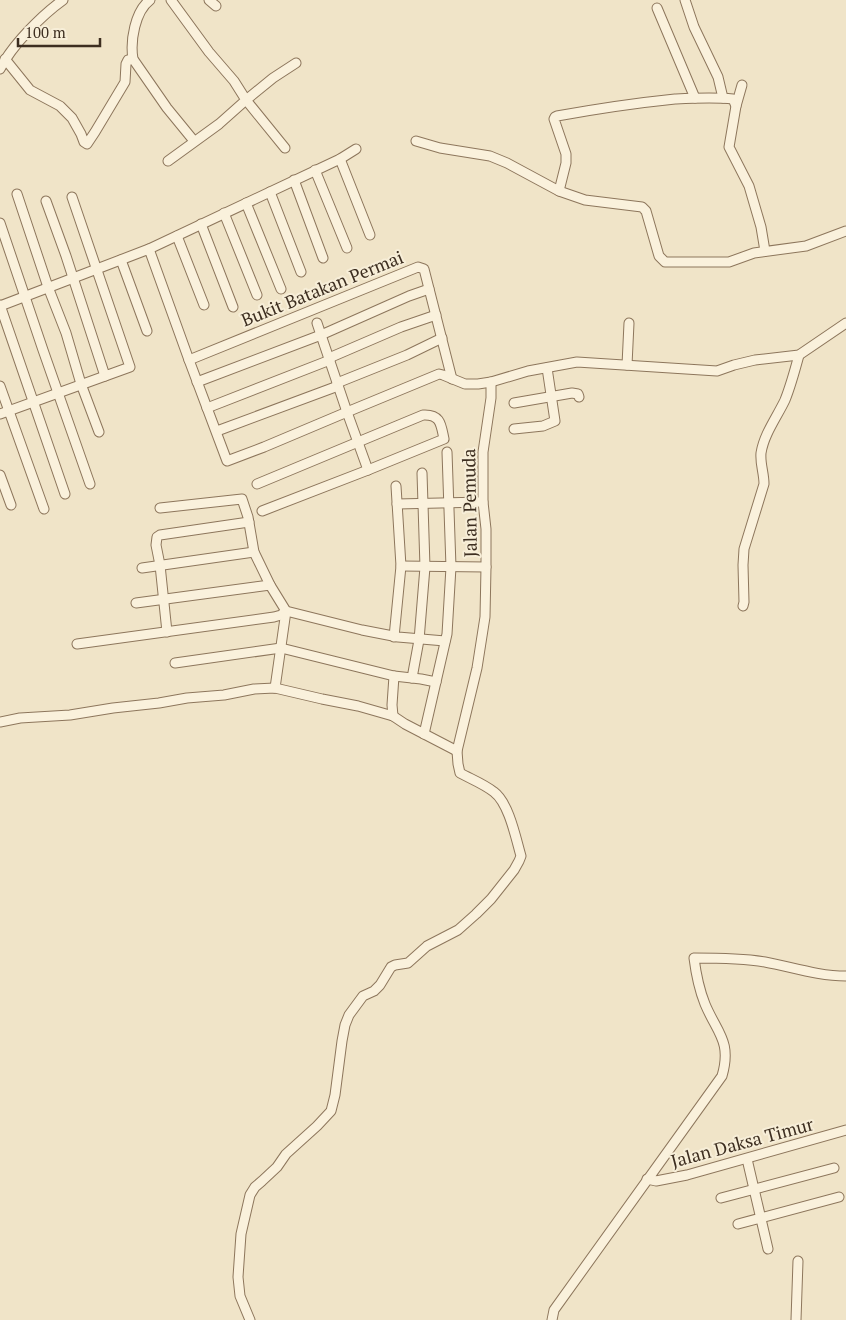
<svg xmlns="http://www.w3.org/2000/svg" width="846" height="1320" viewBox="0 0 846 1320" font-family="'PT Serif',serif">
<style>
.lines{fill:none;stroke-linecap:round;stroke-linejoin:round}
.minor-casing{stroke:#8d765c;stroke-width:11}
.minor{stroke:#faf1dc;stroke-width:9}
.labels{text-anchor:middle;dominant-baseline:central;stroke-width:4;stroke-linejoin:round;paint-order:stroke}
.street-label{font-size:18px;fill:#3d2e20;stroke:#f7eed8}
</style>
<rect width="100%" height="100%" fill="#f0e4c8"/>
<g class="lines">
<defs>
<g id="minor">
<path d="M150,0C135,11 130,41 133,59L167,108L194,141"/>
<polyline points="209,0 216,6"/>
<polyline points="685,0 694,27 718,77 723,98"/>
<polyline points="657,8 695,98"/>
<polyline points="5,59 30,90 60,106 72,118 81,134 84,142 87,144 95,132 125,82 126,64 128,60 133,59"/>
<path d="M0,69C12,45 42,15 63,0"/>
<polyline points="736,106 742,85"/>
<polyline points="416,141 440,148 490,156 507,163 559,191 585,200 642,207 646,211 659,256 665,262 729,262 754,253 806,246 846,231"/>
<polyline points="285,148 246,100 273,78 296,63"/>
<polyline points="340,159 370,235"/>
<polyline points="168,161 219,124 246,100 234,81 209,52 171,0"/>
<polyline points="315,170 347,248"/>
<polyline points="294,180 323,258"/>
<path d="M559,191L566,163V154L554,119L555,117L557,116C596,109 636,103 675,99C695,98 714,97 733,99L736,106L729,147L749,186L761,227L765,251"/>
<polyline points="270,192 301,272"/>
<polyline points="17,194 48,287 66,333 81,384 99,432"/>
<polyline points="46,201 66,256 105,376"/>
<polyline points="246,203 281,289"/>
<polyline points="224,213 257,295"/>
<polyline points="0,223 43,350 90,484"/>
<polyline points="201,224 233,307"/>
<polyline points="177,236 204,305"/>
<polyline points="149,249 340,159 356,149"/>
<polyline points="121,260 147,331"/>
<polyline points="0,305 65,494"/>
<polyline points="0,306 149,249 189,360 227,461 264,447 347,412 368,470"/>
<polyline points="317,323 321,335 409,296 429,289"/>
<polyline points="329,358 401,327 436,315"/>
<polyline points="189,360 418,267 424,269 452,379"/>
<polyline points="627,365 629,323"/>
<polyline points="197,382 321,335 347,412 439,374 443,375 465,384 478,384 491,382 528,371 577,362 717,371 734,365 755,360 799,355 846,323"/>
<polyline points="337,383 407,355 442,338"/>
<polyline points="0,386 44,509"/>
<polyline points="514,403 572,393 578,394 579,397"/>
<polyline points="207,408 330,360"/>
<polyline points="0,414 130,367 72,197"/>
<polyline points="514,429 543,426 555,421 547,368"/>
<polyline points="217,431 338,386"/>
<polyline points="0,475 11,505"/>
<path d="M257,484L423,415C441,414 441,425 444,439L368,470L262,511"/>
<polyline points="397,504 483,502"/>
<polyline points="160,508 242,499 248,517 254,552 270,585"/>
<polyline points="401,566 486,567"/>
<polyline points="142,568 254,552"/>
<polyline points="136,603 270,585 286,611 362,630 398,637 445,641"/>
<path d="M743,606L744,602L743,565L744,549L764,484C764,473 760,464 761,453C764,434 777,417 785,400C791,385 795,370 799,355"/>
<polyline points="167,632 160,565 156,545 157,537 160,535 249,522"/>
<polyline points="394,637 401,566 396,486"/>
<polyline points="77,644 274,617 281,615 286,611"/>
<polyline points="175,663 281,648 394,676 421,679 436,682"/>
<polyline points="412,678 419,640 425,567 422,473"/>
<polyline points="275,688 286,611"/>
<polyline points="393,716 392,705 394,676"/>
<polyline points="0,722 20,718 70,715 113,708 159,703 187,698 224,695 254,689 275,688 322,699 358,706 393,716 405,724 457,751"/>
<polyline points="424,734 447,634 451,567 447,452"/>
<polyline points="747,1159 768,1249"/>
<polyline points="647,1179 656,1181 687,1175 846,1130"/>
<polyline points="721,1198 834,1168"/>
<polyline points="738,1224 839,1197"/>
<path d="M250,1320L240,1296L238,1277L241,1234L250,1195L255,1187L262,1181L277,1167L286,1154L317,1126L331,1111L335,1095L342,1041L345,1025L349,1015L363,996L374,991L380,985L391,967L395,965L408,963L427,946L458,930L476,914L491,899L514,870L519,861L521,856C516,839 509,803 494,792C484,784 471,779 460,773L458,764L457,751L477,668L485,617L486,567V529L483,502V452L491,398V382"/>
<path d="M552,1320L554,1310L722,1076C732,1041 717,1033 705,1004C699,989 696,974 694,958C718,958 742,958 765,962C792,967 818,976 846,976"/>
<polyline points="796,1320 798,1261"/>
</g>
</defs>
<!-- minor casing -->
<use href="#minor" class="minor-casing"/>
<!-- minor -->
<use href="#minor" class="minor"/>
</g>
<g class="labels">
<!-- street labels -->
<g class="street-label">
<text transform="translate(322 288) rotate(-22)">Bukit Batakan Permai</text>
<text transform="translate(469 503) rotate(-91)">Jalan Pemuda</text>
<text transform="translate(742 1142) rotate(-15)">Jalan Daksa Timur</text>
</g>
</g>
<!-- scale -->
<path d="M18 38v8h82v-8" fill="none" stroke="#3d2e20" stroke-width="2.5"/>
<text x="25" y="38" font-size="15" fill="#3d2e20" stroke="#f7eed8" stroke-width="4" paint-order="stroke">100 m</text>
</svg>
